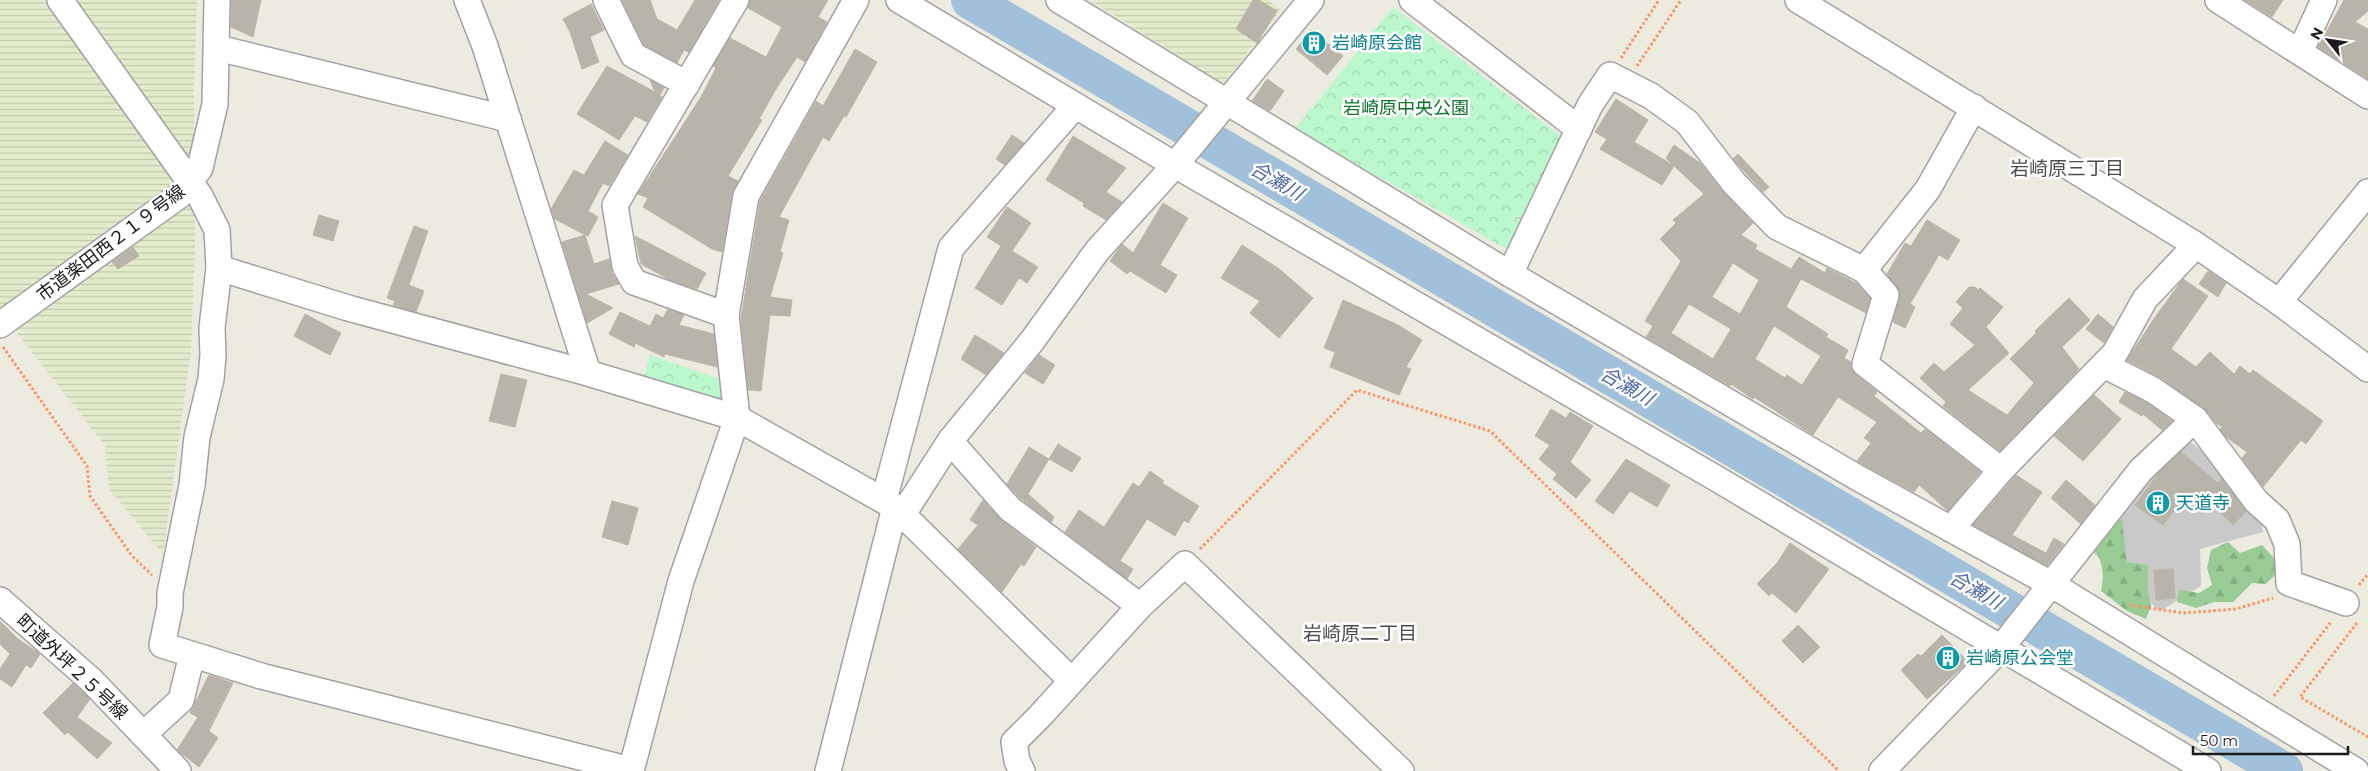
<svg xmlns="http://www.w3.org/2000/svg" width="2368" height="771" viewBox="0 0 2368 771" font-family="Montserrat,'Noto Sans JP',sans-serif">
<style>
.religious{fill:#c9c9c9}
.farmland{fill:url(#farmland-rules)}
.forest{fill:url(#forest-firs)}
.park{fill:url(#park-crowns)}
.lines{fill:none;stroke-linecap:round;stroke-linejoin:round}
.stream{stroke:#a1c1da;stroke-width:6}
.river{stroke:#a1c1da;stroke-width:38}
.building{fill:#b9b4aa;stroke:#beb5a3;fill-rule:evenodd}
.minor-casing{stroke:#a2a2a2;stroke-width:28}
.path{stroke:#f89466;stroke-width:3;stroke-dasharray:2.5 2.5;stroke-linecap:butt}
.minor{stroke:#fff;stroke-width:25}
.labels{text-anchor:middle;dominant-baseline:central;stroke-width:5;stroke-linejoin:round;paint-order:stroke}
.culture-label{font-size:18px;fill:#0d838f;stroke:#fff;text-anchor:start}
.park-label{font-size:18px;fill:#0c762c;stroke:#fff}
.street-label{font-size:18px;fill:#1b1b1b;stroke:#fff}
.neighbourhood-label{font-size:19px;fill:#4e4e4e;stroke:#fff}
.water-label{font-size:19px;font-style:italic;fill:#4a65a8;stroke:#fff}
</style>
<defs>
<pattern id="farmland-rules" width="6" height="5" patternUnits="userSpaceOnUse" patternTransform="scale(1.25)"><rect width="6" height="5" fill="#e2eccb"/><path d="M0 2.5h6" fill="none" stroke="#c1caae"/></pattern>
<pattern id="forest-firs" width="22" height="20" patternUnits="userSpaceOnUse" patternTransform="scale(1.25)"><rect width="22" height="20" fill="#99cc95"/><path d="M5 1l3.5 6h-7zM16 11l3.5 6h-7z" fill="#83af80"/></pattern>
<pattern id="park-crowns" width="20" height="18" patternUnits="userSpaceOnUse" patternTransform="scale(1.25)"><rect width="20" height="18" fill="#bcf8ce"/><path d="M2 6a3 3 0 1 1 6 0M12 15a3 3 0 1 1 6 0" fill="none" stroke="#a1d4b0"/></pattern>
</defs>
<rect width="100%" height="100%" fill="#edebe0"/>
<!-- religious -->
<polygon class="religious" points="2181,435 2219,463 2260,513 2263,532 2200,549 2201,586 2160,611 2089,549"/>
<!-- farmland -->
<g class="farmland">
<polygon points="0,0 197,0 194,89 195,248 191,351 163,554 109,489 105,446 0,311"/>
<polygon points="1090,0 1268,0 1281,10 1223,84"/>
</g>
<!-- forest -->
<g class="forest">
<path d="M2122,520L2127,562L2148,565L2147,587L2151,606L2146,619L2127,611L2101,591C2105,572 2102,561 2092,544L2112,521Z"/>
<polygon points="2228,542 2240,553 2262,545 2276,560 2278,572 2266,584 2252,583 2233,602 2214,602 2196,608 2177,602 2179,590 2199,593 2212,585 2207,568 2211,550"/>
</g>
<!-- park -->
<g class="park">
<polygon points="1393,7 1563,138 1508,250 1295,129"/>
<polygon points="650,355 728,382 728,412 641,385"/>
</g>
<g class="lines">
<!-- stream -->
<polyline class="stream" points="984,8 989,0"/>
<!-- river -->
<polyline class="river" points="970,0 2284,771"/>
</g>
<!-- building -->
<g class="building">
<polygon points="231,0 261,0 253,37 231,27"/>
<polygon points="622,0 650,0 657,19 677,30 695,0 719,0 689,52 684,50 677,63 644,45"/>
<polygon points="750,0 828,0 818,17 827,22 805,62 797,57 776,89 759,119 762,120 728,176 738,181 732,194 722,252 712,249 643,207 648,198 638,194 701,97 716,68 713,66 730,38 766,57 782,27 748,8"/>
<polygon points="1253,0 1259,0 1277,11 1257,43 1236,29"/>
<polygon points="2245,0 2283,0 2272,17"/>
<polygon points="2344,0 2368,0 2368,11 2355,22 2368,29 2368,79 2318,47"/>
<polygon points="591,4 604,30 590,37 599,62 582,69 570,32 563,19"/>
<polygon points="1311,30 1343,56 1327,75 1296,49"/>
<polygon points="855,49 877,62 846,117 844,116 829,141 823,137 779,217 789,220 780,252 783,253 770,297 792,300 790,316 770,315 761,391 748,390 741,318 760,201 816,101 823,106"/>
<polygon points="607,66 655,92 650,80 664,88 660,95 662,97 647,122 635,116 619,140 577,114"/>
<polygon points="1267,79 1284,91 1270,111 1252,101"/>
<path d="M1616,99L1648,120L1634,142L1673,165L1666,158L1674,145L1700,163L1724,193L1753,223L1741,235L1757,245L1755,249L1791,269L1799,257L1825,273L1827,268L1856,283L1870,298L1866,313L1801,279L1786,307L1828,334L1826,337L1848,350L1844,358L1851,362L1852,369L1856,375L1877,392L1874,396L1921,433L1925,429L1980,472L1948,511L1919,485L1914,492L1857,461L1871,443L1864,438L1877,422L1838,397L1813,435L1754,397L1753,399L1731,384L1730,386L1646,337L1653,326L1645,321L1681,261L1660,239L1676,223L1673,220L1704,194L1674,166L1662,185L1600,149L1607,139L1595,132ZM1733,263L1759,280L1740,314L1712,297ZM1689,304L1731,329L1713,359L1671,333ZM1774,326L1821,356L1802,385L1787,375L1785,378L1755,359Z"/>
<polygon points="1012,135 1024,143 1005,165 996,159"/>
<polygon points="1073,136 1126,168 1106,192 1122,202 1106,220 1083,206 1084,203 1046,180"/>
<polygon points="605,141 628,155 609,186 603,183 588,211 598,217 588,236 585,235 594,264 609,259 612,273 619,284 586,294 613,308 587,323 562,242 585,235 555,219 551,209 574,170 584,175"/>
<polygon points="1738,154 1769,187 1763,192 1733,159"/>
<polygon points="1163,203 1188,218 1160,265 1177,275 1166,293 1130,271 1127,274 1110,261 1122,244 1133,253"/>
<polygon points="1007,207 1031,223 1012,251 1038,267 1027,283 1019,278 1002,305 975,288 1001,246 987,237"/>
<polygon points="319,215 339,221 333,241 313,235"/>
<polygon points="1927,220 1960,240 1948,260 1939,255 1910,304 1915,307 1905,328 1893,322 1900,292 1887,274 1905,243 1911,246"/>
<polygon points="414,226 428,231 409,285 424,291 416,312 393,305 395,301 387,298"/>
<polygon points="635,236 706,273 697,289 670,280 641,264"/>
<polygon points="1242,245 1278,268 1313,298 1279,338 1250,313 1260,301 1221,278"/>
<polygon points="133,247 139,256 118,269 112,262"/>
<polygon points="2208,271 2226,283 2218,297 2199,284"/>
<polygon points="2183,279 2208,296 2171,349 2196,367 2210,352 2234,374 2240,366 2250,374 2253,370 2323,421 2306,444 2301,440 2263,487 2242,458 2247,452 2226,437 2220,429 2222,427 2216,423 2205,409 2161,378 2127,360 2155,317"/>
<polygon points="1969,287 1975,287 1978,290 1980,288 2003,307 1986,327 2009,353 1968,390 2007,415 2034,383 2010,359 2036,333 2035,331 2069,298 2090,320 2062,347 2079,369 2000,451 1943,406 1946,402 1920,378 1934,363 1944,372 1975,345 1950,324 1963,308 1956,302"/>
<polygon points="1343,300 1398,325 1422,340 1406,367 1411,369 1399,395 1330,367 1335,352 1324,348"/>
<polygon points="668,309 684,315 679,325 714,334 717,367 665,354 664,357 635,343 634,347 609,334 620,312 650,326 656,314 663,318"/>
<polygon points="305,314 341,333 330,355 294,336"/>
<polygon points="2098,314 2113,327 2104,343 2086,329"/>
<polygon points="975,335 1004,353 986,375 961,359"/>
<polygon points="1039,355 1055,365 1043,384 1025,373"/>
<polygon points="501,374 527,380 515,427 489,421"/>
<polygon points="2125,392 2146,402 2172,421 2162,430 2143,414 2142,416 2119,402"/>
<polygon points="2094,395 2121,419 2083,461 2054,436"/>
<polygon points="1551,409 1566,418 1570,412 1593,426 1570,462 1591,480 1576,498 1553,479 1557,474 1539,459 1550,445 1535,436"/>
<polygon points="1058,444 1081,458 1072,472 1049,459"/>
<polygon points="1029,447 1049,459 1028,494 1054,517 1051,522 1020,498 1007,484"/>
<polygon points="2181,452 2218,483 2222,479 2246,511 2233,525 2214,506 2211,510 2188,492 2163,525 2135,505 2159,473"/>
<polygon points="1626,459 1670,485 1657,507 1630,491 1613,514 1595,501"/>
<polygon points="1150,471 1164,481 1162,483 1199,506 1188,523 1184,520 1175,536 1147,519 1120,561 1133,569 1127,579 1065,532 1079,510 1104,527 1133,483 1139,487"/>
<polygon points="2016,475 2042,492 2012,535 2046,553 2054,538 2064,544 2047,566 1973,525"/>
<polygon points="2066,480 2095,505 2081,524 2051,498"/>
<polygon points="983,500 1001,520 1036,547 1024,566 1021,564 1002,592 958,549 978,525 970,520"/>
<polygon points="612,501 638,508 628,545 602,537"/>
<polygon points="1790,543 1829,569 1796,613 1772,593 1769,596 1757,584 1777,563"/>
<polygon points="2173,569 2175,598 2156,600 2154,570"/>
<polygon points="0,621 18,639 40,654 31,668 26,665 12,687 0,679 0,669 10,654 0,644"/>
<polygon points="1798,625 1820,647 1803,663 1782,641"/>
<polygon points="1942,635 1968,662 1927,699 1901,670 1918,654 1921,656"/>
<polygon points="209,675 233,683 209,731 218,738 199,767 177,750 198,717 190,713"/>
<polygon points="73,683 90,699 77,717 112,743 97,759 68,732 65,735 43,713"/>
</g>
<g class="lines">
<defs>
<g id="minor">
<polyline points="60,0 200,196 217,230 219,268 212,328 213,355 211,379 197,437 192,485 170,593 170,607 162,645 261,676 631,770"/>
<polyline points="467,0 485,46 588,373"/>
<polyline points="606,0 633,55 687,84"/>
<polyline points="899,0 1175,165 1719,480 2208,771"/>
<polyline points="1059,0 1510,274 1858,478 2051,584 2356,771"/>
<polyline points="1412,0 1579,129"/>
<polyline points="1798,0 2196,245 2279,302 2368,369"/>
<polyline points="2218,0 2368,96"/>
<polyline points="218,48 508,119"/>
<polyline points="2300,52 2324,0"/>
<polyline points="219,268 348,308 588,373 737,418 895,507 1072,681"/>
<polyline points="1864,270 1928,189 1974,107"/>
<polyline points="1510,274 1590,105 1610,75 1651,96 1687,122 1734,183 1777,227 1864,270 1886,295 1865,364 2001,470"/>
<polyline points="2279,302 2368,192"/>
<polyline points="726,315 634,282 625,266 615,205 736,0"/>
<polyline points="0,325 180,195 200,168 215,104 217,0"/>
<polyline points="2104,365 2153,390 2195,419 2256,501 2277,520 2287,544 2289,583 2346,603"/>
<polyline points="884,500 951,248 1075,106"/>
<polyline points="903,514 950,441"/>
<polyline points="1951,529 2001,470 2115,353 2145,299 2196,245"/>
<polyline points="0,600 91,680 178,771"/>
<polyline points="1140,606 1010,509 950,441 1032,341 1097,251 1175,165 1311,0"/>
<polyline points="144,734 181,700 192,655"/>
<polyline points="631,771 681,581 737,418 726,315 746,196 856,0"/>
<polyline points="828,771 895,507"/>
<polyline points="1022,771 1017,761 1014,742 1040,716 1140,606 1185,564 1401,771"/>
<polyline points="1882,771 2001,648 2141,470 2195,419"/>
</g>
</defs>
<!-- minor casing -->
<use href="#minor" class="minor-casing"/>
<!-- path -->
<g class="path">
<polyline points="1621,58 1659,0"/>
<polyline points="1637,66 1681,0"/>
<polyline points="3,347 87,466 90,496 132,556 152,575"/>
<polyline points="1200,549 1357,390 1490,431 1839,771"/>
<polyline points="2359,585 2368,574"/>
<polyline points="2129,605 2183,613 2236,609 2273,598"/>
<polyline points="2357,623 2300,697 2368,737"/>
<polyline points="2274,696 2331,622"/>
</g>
<!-- minor -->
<use href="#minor" class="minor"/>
</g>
<!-- icons -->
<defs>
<symbol id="building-disc" viewBox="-11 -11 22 22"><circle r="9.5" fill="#0f9aa8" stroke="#fff"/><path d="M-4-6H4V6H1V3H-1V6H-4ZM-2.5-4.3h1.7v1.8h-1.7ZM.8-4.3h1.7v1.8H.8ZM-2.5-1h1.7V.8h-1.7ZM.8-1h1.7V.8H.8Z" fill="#fff"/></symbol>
</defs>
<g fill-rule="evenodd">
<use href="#building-disc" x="1300" y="29" width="28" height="28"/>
<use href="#building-disc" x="2144" y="489" width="28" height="28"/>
<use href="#building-disc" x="1934" y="644" width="28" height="28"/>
</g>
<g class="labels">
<!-- culture labels -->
<g class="culture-label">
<text x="1332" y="43">岩崎原会館</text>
<text x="2176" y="503">天道寺</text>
<text x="1966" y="658">岩崎原公会堂</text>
</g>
<!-- park labels -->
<g class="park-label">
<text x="1406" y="108">岩崎原中央公園</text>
</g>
<!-- street labels -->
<g class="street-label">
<text transform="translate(111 243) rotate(-37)">市道楽田西２１９号線</text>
<text transform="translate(72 667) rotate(43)">町道外坪２５号線</text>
</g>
<!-- neighbourhood labels -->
<g class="neighbourhood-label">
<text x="2067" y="168">岩崎原三丁目</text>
<text x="1360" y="633">岩崎原二丁目</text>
</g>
<!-- water labels -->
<g class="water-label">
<text transform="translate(1277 181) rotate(30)">合瀬川</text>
<text transform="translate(1627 386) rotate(30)">合瀬川</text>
<text transform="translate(1976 590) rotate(30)">合瀬川</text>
</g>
</g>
<!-- north arrow -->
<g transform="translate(2328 40) rotate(300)" stroke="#ffffff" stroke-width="4" paint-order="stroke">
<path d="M0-4L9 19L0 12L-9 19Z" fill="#1b1b1b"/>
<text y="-8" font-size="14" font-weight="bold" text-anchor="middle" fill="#1b1b1b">N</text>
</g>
<!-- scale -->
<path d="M2193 746v8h155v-8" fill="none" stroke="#1b1b1b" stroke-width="2.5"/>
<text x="2200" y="746" font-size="15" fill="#1b1b1b" stroke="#ffffff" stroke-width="4" paint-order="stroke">50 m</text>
</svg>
